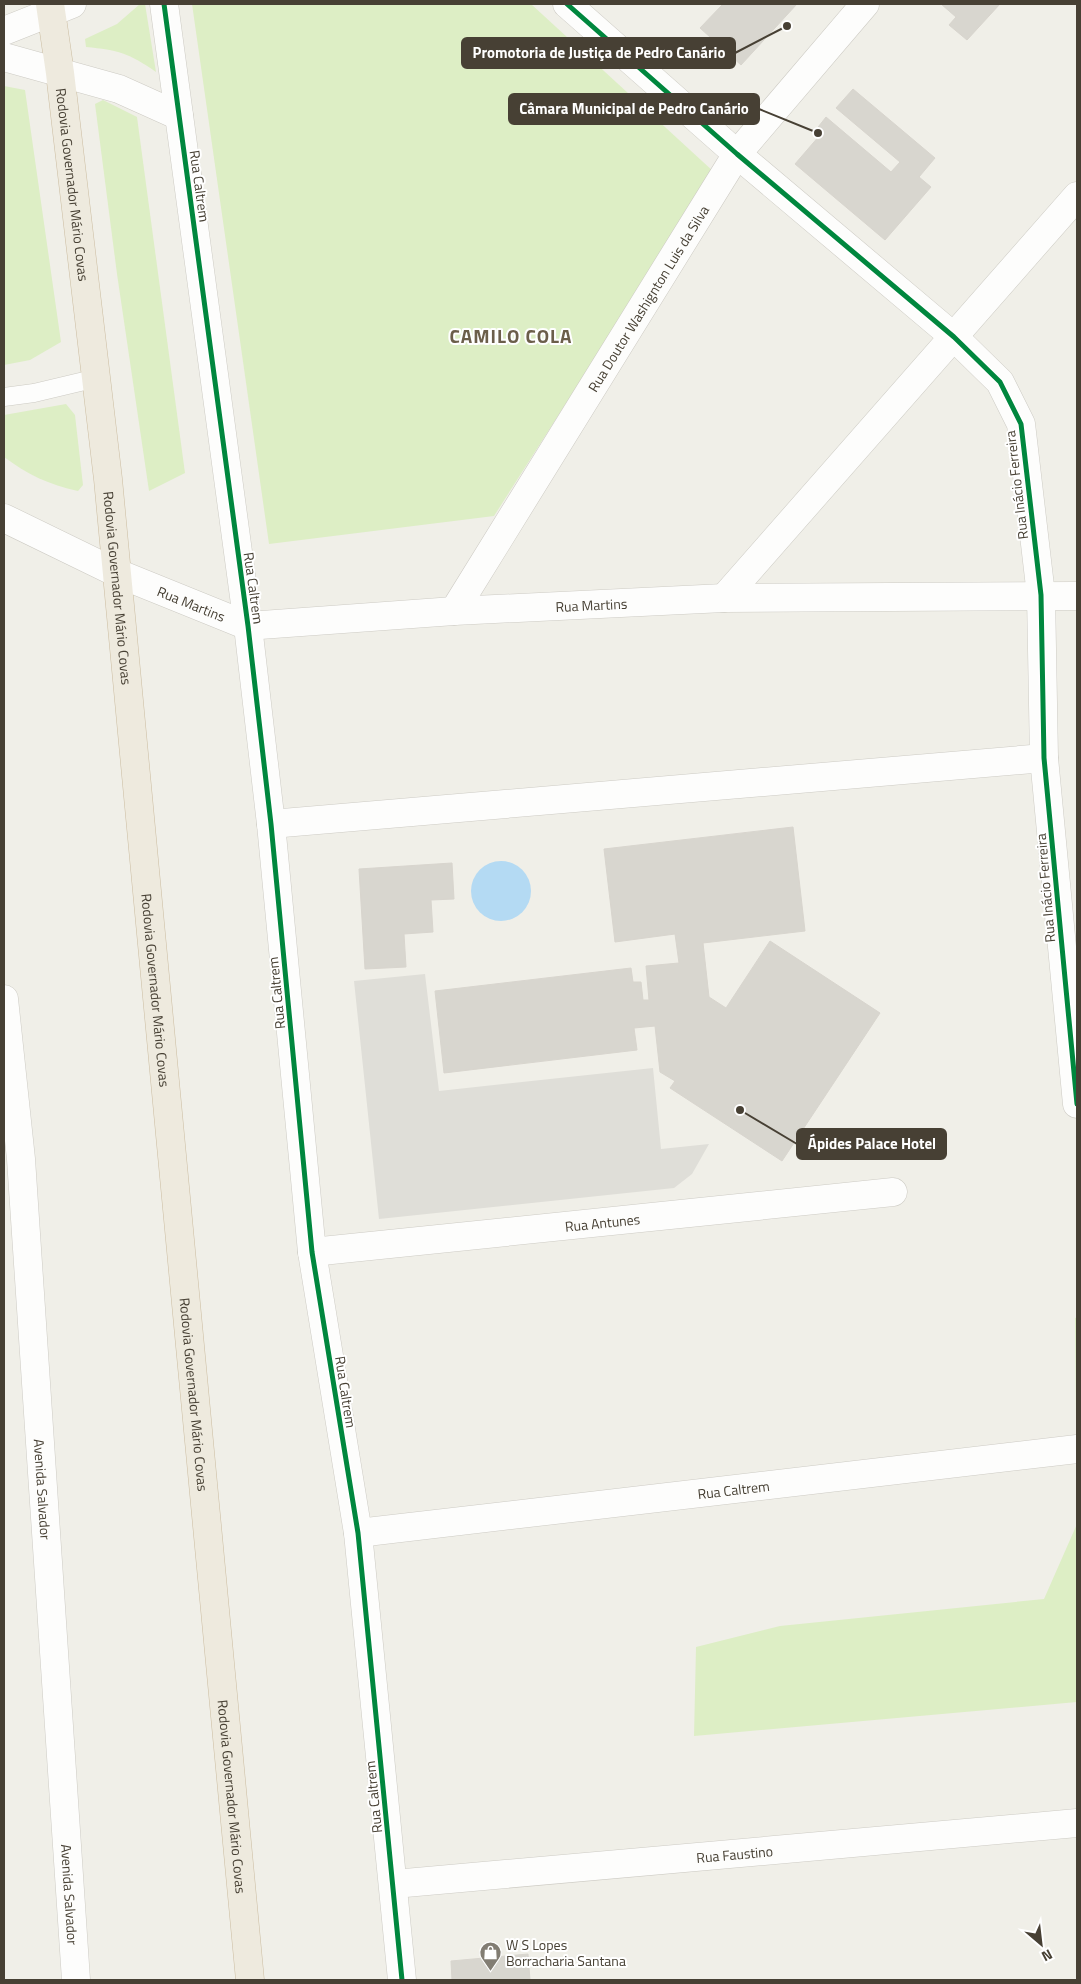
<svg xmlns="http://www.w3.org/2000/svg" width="1081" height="1984" viewBox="0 0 1081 1984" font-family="'Titillium Web',sans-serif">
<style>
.green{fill:#ddeec5}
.parking{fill:#dfded8}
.water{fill:#b4daf3}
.building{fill:#d8d6cf;stroke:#d8d5ce}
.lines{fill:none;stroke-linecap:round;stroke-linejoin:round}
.service-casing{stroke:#cdcbc4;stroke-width:19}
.minor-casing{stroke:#cdcbc4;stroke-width:29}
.tertiary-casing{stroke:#cdcbc4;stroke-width:29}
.trunk-casing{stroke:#cbbca0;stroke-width:29}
.service{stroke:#fdfdfc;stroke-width:18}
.minor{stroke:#fdfdfc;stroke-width:28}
.tertiary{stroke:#fdfdfc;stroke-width:28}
.trunk{stroke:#eeeade;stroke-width:28}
.cycleway-casing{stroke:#fff;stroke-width:8}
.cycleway{stroke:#00873e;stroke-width:5}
.labels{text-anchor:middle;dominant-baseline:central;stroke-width:4;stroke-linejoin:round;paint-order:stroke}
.street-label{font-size:14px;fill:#474034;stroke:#fff}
.poi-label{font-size:14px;fill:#474034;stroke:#fff;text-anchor:start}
.district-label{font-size:19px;font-weight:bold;letter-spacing:1px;fill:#6b5e4a;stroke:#fff}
.leader{fill:none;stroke:#474034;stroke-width:2}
.callout-dot{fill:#474034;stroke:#fff;stroke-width:2}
.callout{fill:#474034;stroke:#474034;stroke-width:2}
.callout-label{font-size:15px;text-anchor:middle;font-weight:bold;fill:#fff}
</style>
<rect width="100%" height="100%" fill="#f0efe8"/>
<!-- green -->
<g class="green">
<path d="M140,4H145L156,72C129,53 118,50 86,47L85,39L117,24Z"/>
<polygon points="192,4 531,4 714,172 494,516 269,544"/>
<polygon points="4,86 25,90 61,342 30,360 4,365"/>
<polygon points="103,100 137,117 185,473 149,491 117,274 95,104"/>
<path d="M66,404L75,415L83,485L78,491C49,485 27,474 4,457V415Z"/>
<polygon points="1077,1317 1077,1702 694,1736 696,1647 780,1626 1044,1599 1077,1524 1075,1318"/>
</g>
<!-- parking -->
<polygon class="parking" points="425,974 439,1091 653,1068 661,1149 709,1144 692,1174 674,1188 379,1219 354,981"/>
<!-- water -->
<circle class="water" cx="501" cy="891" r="30"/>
<!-- building -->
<g class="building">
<polygon points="723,4 797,4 741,65 700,28"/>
<polygon points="941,4 1000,4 967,40 949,25 956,17"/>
<polygon points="853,89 935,158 919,177 931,187 885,240 795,164 820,135 815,131 826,117 891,172 900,162 836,108"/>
<polygon points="793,827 805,931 703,943 709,997 726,1008 770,941 880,1013 782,1161 670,1088 675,1081 660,1072 655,1026 634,1028 637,1050 444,1073 435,991 631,968 633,982 641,982 643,1000 649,1000 646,966 679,963 675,934 615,942 604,849"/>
<polygon points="452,863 454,899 431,900 433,932 404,934 406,967 365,969 359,869"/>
<polygon points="528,1954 530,1980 452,1980 451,1961"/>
</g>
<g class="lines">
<defs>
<polyline id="service" points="4,397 34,393 97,378"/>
<g id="minor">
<polyline points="567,4 737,154 954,337 1000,382 1021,424 1041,595 1044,758 1077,1104"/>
<polyline points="4,31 72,4"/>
<path id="s1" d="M4,518L117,573L248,626L454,611L724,598L1077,596"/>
<polyline points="724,598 1077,196"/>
<path id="s2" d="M454,611L737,154L865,4"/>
<polyline points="271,824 1044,758"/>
<path id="s3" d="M312,1252L893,1192"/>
<path id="s4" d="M358,1533L1077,1449"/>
<path id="s5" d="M394,1884L1077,1823"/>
</g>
<g id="tertiary">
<polyline points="164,4 248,626 271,824 312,1252 358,1533 402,1980"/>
<polyline points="4,57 119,89 179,116"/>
<path id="s6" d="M4,999L21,1159L76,1980"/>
</g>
<g id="trunk">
<path id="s7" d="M50,4L60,73L108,479L250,1980"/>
</g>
</defs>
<!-- service casing -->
<use href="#service" class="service-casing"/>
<!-- minor casing -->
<use href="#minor" class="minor-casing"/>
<!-- tertiary casing -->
<use href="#tertiary" class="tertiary-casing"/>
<!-- trunk casing -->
<use href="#trunk" class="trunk-casing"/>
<!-- service -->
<use href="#service" class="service"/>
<!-- minor -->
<use href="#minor" class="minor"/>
<!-- tertiary -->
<use href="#tertiary" class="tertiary"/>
<!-- trunk -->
<use href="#trunk" class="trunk"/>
<defs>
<g id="cycleway">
<polyline points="164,4 248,626 271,824 312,1252 358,1533 402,1980"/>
<polyline points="567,4 737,154 954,337 1000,382 1021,424 1041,595 1044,758 1077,1104"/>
</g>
</defs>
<!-- cycleway casing -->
<use href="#cycleway" class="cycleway-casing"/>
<!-- cycleway -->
<use href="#cycleway" class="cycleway"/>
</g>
<!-- icons -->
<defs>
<symbol id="shop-pin" viewBox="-11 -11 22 30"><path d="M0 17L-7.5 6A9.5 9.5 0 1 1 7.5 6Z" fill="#827d73" stroke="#fff"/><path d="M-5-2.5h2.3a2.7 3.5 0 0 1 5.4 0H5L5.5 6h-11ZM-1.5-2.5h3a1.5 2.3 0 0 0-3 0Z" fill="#fff"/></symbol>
</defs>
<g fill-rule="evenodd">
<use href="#shop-pin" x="478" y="1940" width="25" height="34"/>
</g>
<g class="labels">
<!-- street labels -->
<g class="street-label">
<text stroke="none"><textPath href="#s7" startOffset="182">Rodovia Governador Mário Covas</textPath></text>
<text transform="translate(200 186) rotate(82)">Rua Caltrem</text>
<text stroke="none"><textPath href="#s2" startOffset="368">Rua Doutor Washignton Luis da Silva</textPath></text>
<text transform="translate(1016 485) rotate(-97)">Rua Inácio Ferreira</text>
<text stroke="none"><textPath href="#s7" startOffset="588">Rodovia Governador Mário Covas</textPath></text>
<text transform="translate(254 588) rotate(82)">Rua Caltrem</text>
<text stroke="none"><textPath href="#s1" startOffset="206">Rua Martins</textPath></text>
<text stroke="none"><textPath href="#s1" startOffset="611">Rua Martins</textPath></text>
<text transform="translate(1045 888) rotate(-95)">Rua Inácio Ferreira</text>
<text stroke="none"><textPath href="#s7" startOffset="992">Rodovia Governador Mário Covas</textPath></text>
<text transform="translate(276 993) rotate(-96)">Rua Caltrem</text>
<text stroke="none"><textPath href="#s3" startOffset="292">Rua Antunes</textPath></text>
<text transform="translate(346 1392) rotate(81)">Rua Caltrem</text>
<text stroke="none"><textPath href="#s7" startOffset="1398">Rodovia Governador Mário Covas</textPath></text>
<text stroke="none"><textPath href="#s6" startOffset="492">Avenida Salvador</textPath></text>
<text stroke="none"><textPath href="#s4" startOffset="378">Rua Caltrem</textPath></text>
<text transform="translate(373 1797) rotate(-96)">Rua Caltrem</text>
<text stroke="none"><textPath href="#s7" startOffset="1802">Rodovia Governador Mário Covas</textPath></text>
<text stroke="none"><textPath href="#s5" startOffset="342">Rua Faustino</textPath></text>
<text stroke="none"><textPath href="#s6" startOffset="898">Avenida Salvador</textPath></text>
</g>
<!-- poi labels -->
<g class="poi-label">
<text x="506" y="1944">W S Lopes<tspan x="506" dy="16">Borracharia Santana</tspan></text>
</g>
<!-- district labels -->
<g class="district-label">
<text x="511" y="335">CAMILO COLA</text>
</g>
</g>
<!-- callouts -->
<path class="leader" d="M787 26L735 53M818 133L759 109M740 1110L797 1144"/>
<g class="callout-dot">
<circle cx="787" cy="26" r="5"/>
<circle cx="818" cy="133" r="5"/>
<circle cx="740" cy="1110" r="5"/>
</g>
<g class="callout">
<rect x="462" y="38" width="273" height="30" rx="5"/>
<rect x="509" y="94" width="250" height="30" rx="5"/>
<rect x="797" y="1129" width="149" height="30" rx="5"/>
</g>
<g class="callout-label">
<text x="599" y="58">Promotoria de Justiça de Pedro Canário</text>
<text x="634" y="114">Câmara Municipal de Pedro Canário</text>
<text x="872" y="1149">Ápides Palace Hotel</text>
</g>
<!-- border -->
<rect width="1081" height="1984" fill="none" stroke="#474034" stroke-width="10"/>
<!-- north arrow -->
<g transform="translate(1041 1944) rotate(152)" stroke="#ffffff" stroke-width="4" paint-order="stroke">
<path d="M0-4L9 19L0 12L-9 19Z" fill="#474034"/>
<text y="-8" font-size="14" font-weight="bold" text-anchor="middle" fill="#474034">N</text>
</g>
</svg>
